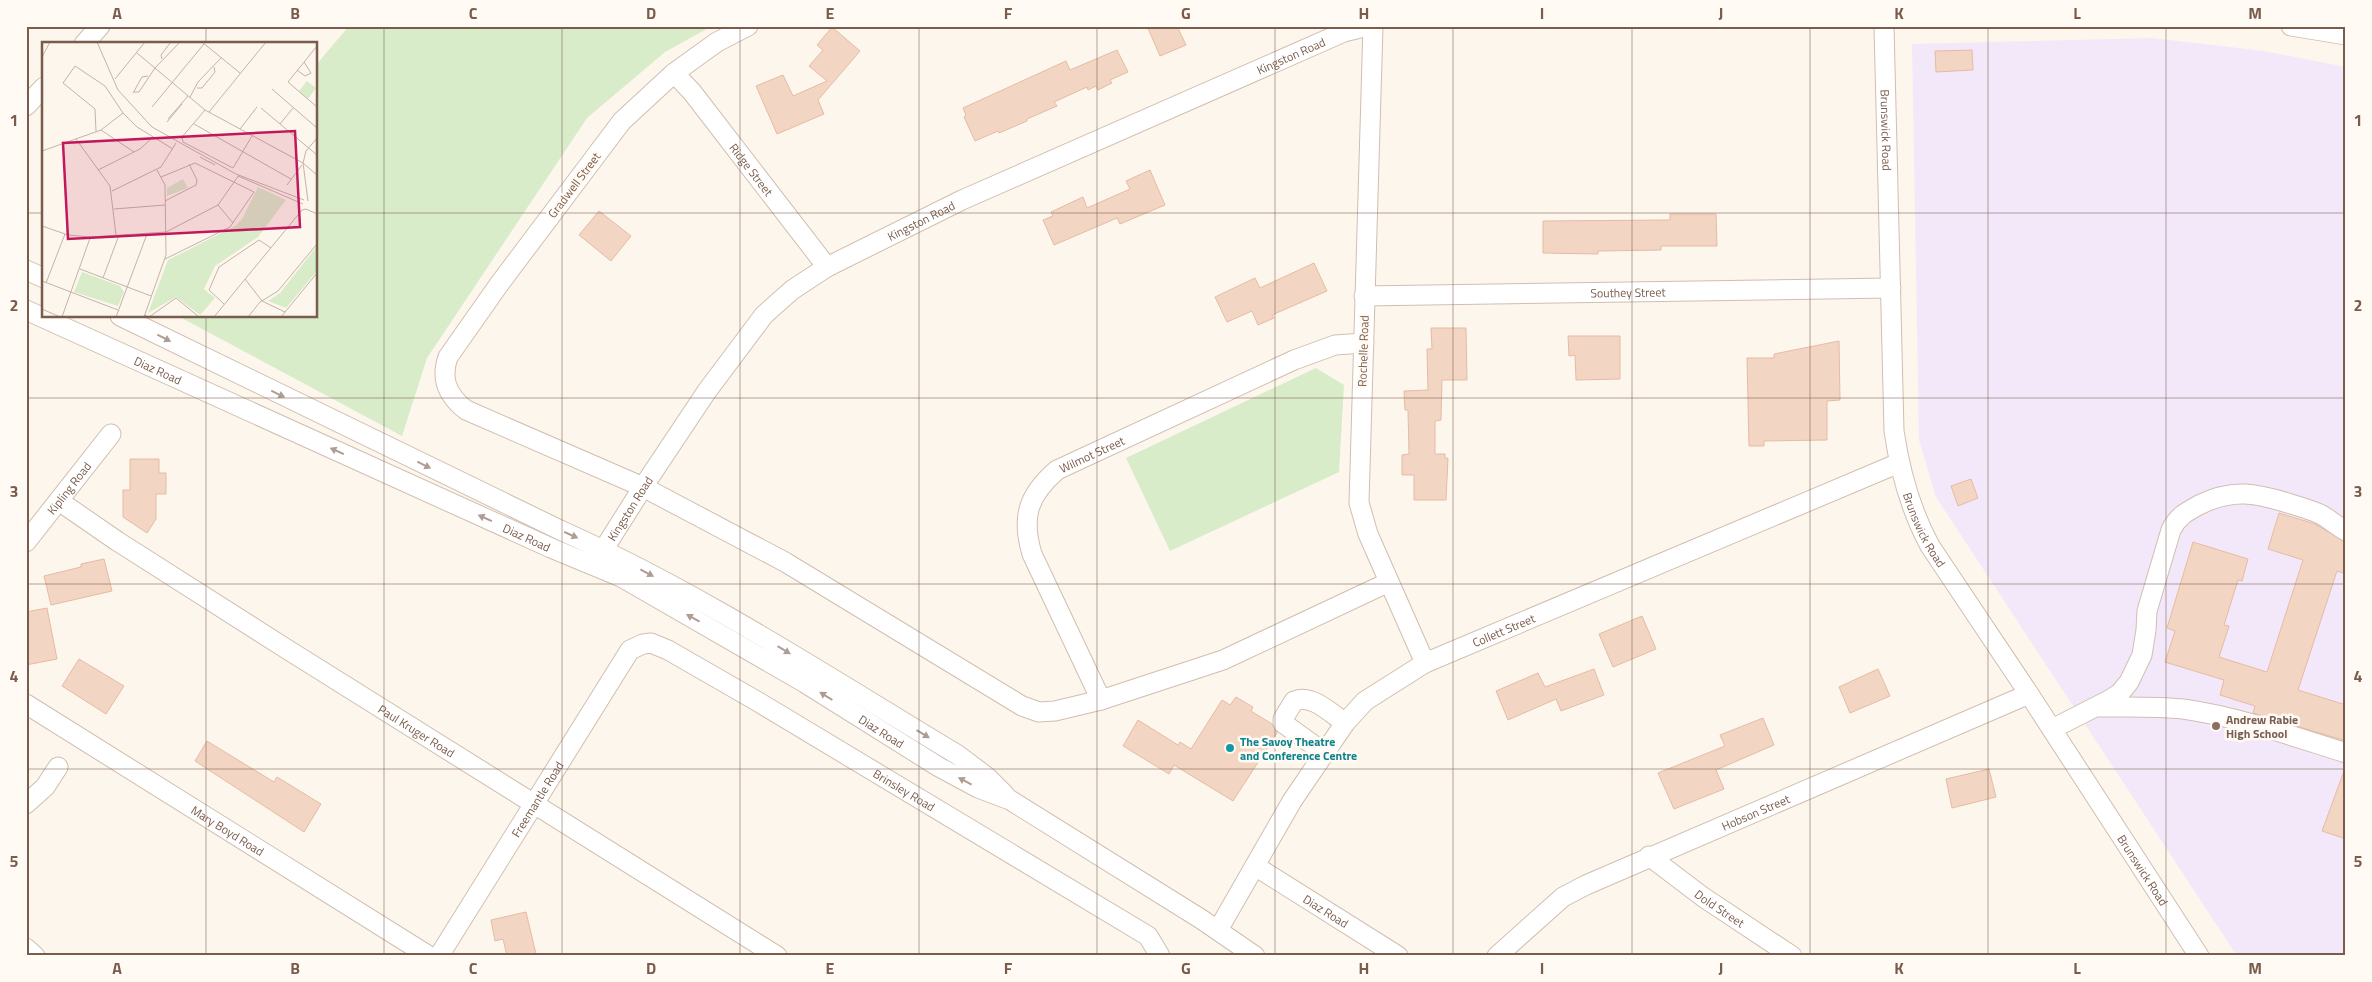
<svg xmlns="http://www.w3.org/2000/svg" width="2372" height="982" viewBox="0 0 2372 982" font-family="'Titillium Web',sans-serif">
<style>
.education{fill:#f3e8fa}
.green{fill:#d8ecc9}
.building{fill:#f3d5c3;stroke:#e6bba3}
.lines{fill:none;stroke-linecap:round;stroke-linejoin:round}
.minor-casing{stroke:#d1beb0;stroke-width:21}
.minor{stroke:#fff;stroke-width:19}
.oneway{fill:#af9d94}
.grid{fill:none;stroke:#7a5c4d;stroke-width:1;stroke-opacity:0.55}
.education-dot{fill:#8d6e63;stroke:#fffaf3;stroke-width:2}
.culture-dot{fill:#0f9aa8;stroke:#fffaf3;stroke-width:2}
.labels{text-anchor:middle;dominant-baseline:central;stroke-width:5;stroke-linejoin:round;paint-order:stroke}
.street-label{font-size:12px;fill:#7a5c4d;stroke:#fffaf3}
.education-label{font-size:12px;font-weight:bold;fill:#785e54;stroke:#fffaf3;text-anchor:start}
.culture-label{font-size:12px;font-weight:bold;fill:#0d838f;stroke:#fffaf3;text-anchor:start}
.inset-road{fill:none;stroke:#c5b3a7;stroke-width:1}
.view{fill:#c2185b;fill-opacity:0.15;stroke:#c2185b;stroke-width:2.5}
.inset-edge{fill:none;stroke:#7a5c4d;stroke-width:2.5}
.neatline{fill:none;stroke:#7a5c4d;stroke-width:2}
.grid-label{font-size:16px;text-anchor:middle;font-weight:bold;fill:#7a5c4d}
</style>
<rect width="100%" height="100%" fill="#fdf6ec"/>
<!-- education -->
<polygon class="education" points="2152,38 2264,51 2346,67 2346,956 2237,956 1936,497 1919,440 1912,44"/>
<!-- green -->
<g class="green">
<polygon points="349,26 712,26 665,52 587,118 427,358 402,436 178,316 316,316 316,65"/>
<polygon points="1316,368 1344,385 1339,472 1170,551 1126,458"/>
</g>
<!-- building -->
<g class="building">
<polygon points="1147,26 1177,26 1186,45 1160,56"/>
<polygon points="832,27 860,51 818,100 824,114 777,134 756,86 783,75 793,96 827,81 809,66 823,50 817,45"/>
<polygon points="1117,50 1128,72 1110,80 1112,83 1098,90 1096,86 1088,90 1087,87 1054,102 1057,106 1027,119 1027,121 999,133 998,131 975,141 964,117 966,115 963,108 1066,61 1070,70"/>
<polygon points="1972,50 1973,70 1936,72 1935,51"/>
<polygon points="1150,170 1165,205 1120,224 1117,218 1054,245 1043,220 1053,216 1051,212 1083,197 1087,208 1130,189 1126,181"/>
<polygon points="599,211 631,236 611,261 579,235"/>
<polygon points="1670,214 1716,214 1717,246 1661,246 1661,250 1598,251 1598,254 1543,253 1543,221 1670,220"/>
<polygon points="1314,263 1327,291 1272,315 1274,318 1258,325 1252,311 1227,322 1215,297 1255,278 1260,288"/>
<polygon points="1431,328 1466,328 1467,380 1442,380 1441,420 1435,421 1435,454 1445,454 1445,458 1448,458 1446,500 1414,500 1414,475 1402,475 1402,455 1409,454 1408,410 1405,410 1404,391 1428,390 1427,349 1432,349"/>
<polygon points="1568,336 1620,336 1620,379 1576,380 1575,355 1569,356"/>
<polygon points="1839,341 1840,400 1827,401 1827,440 1764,441 1764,446 1749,446 1747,358 1774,358 1774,354"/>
<polygon points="130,459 159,459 159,473 166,473 166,494 156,494 156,519 147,533 123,517 123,490 130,490"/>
<polygon points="1971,479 1978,498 1958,506 1951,486"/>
<polygon points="2279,513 2315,524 2346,542 2346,574 2337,571 2298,690 2346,705 2346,741 2253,713 2255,706 2220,695 2224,680 2165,662 2175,631 2167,628 2193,542 2248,559 2242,581 2238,580 2224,625 2229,626 2219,657 2267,672 2303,560 2268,549"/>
<polygon points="104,559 112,591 51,605 44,576 81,567 81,564"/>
<polygon points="47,608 57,659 26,665 26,612"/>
<polygon points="1642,616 1656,649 1613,667 1599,634"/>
<polygon points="79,659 124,686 106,714 62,686"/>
<polygon points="1594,669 1604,695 1561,711 1556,699 1508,720 1496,691 1538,673 1545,687"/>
<polygon points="1878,669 1890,696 1850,713 1839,687"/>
<polygon points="1236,697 1253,707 1251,711 1272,724 1277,733 1233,801 1174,765 1169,774 1123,746 1138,720 1178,745 1180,742 1191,749 1222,700 1230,705"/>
<polygon points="1763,718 1774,745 1716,770 1724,789 1674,809 1658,773 1725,746 1720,735"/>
<polygon points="207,741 274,782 277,777 321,804 304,832 195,761"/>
<polygon points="1989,769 1996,797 1952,808 1946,779"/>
<polygon points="2344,771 2346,771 2346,839 2322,831"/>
<polygon points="526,912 536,954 507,956 503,939 495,941 491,920"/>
</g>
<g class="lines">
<defs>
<g id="minor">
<path d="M748,26L717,42L674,73L622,121L500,283L448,357C440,380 448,396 466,410L643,487L785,562L1022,706L1039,712L1055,711L1101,700L1223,660L1389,582"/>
<polyline points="1373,26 1359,503 1368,534 1425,663"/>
<path id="s1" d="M1884,26L1894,431C1900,472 1910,509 1930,546L2029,694L2199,956"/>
<polyline points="2291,26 2346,35"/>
<polyline points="84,44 100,26"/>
<path id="s2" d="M674,73L692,92L827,267"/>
<polyline points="26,106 44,87"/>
<polyline points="26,270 44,278"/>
<path id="s3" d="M1364,296L1891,288"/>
<path id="s4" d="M26,310L551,548L621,577L805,683L939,767L978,788L1010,800L1201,919L1255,956"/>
<path d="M120,316L560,530C699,592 828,677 958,755L987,777L1005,795"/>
<path id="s5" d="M59,501L117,541L285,648L777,956"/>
<path id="s6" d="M26,542L111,434"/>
<path id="s7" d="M597,560L643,487L707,391L764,315L792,290L827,267L962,200L1344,32L1368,26"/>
<path id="s8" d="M1101,700L1032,554C1021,517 1028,495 1057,470L1294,360L1335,345L1364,343"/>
<path id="s9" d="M26,704L429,956"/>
<path d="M2099,707C2126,707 2156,706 2183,709C2239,717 2292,736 2346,753"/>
<path d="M2052,729L2109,700L2120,693L2129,682L2142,655L2146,630L2147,611L2171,530C2177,517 2186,512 2199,505C2233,488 2256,493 2291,504C2301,507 2311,510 2320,514C2329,519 2337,526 2346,531"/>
<path d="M1323,752L1283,723V719L1294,701C1311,693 1332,714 1345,723"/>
<polyline points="26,804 45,787 58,767"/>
<path id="s10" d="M1649,856L1703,897L1792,956"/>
<path id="s11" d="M1255,866L1398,956"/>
<path id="s12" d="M1218,930L1292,801L1345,723L1365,701L1425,663L1899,463"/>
<polyline points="26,948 35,956"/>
<path id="s13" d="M439,956L630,650L643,644L651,643L668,650L755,700L1148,936L1160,956"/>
<path id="s14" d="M1497,956L1563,897L1586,885L2029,694"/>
</g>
</defs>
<!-- minor casing -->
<use href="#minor" class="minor-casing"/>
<!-- minor -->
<use href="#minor" class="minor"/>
</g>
<!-- one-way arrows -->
<defs><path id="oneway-solid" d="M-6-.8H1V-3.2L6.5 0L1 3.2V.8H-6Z" transform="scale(1.25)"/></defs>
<g class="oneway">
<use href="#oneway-solid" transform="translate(164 338) rotate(27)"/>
<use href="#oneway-solid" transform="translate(278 394) rotate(26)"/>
<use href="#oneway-solid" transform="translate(337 451) rotate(-156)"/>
<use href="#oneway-solid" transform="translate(424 465) rotate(26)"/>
<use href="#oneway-solid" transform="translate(485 518) rotate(-156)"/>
<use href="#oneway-solid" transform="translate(571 535) rotate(24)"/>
<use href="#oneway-solid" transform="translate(647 573) rotate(28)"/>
<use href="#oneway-solid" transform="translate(693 618) rotate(-151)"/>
<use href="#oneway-solid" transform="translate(784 650) rotate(31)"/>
<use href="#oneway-solid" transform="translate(826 696) rotate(-148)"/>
<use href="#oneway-solid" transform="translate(923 734) rotate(31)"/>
<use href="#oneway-solid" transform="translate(965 781) rotate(-152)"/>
</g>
<!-- grid -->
<path class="grid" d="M206,26V44M384,26V956M562,26V956M740,26V956M919,26V956M1097,26V956M1275,26V956M1453,26V956M1632,26V956M1810,26V956M1988,26V956M2166,26V956M26,213H44M316,213H2346M206,316V956M26,398H2346M26,584H2346M26,769H2346"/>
<!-- markers -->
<circle class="education-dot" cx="2216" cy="726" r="5"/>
<circle class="culture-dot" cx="1230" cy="748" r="5"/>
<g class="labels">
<!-- street labels -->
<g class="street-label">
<text stroke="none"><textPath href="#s7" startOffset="886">Kingston Road</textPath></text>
<text stroke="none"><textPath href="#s1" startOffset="104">Brunswick Road</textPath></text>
<text stroke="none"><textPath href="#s2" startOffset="124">Ridge Street</textPath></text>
<text transform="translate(574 185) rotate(-53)">Gradwell Street</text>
<text stroke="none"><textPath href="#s7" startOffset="481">Kingston Road</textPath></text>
<text stroke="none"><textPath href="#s3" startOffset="264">Southey Street</textPath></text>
<text transform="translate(1363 351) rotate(-88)">Rochelle Road</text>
<text stroke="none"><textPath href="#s4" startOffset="145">Diaz Road</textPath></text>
<text stroke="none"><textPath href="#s8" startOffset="294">Wilmot Street</textPath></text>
<text stroke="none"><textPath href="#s6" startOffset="69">Kipling Road</textPath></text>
<text stroke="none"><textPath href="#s7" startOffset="61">Kingston Road</textPath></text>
<text stroke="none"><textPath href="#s1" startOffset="509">Brunswick Road</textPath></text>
<text stroke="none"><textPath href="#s4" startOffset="550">Diaz Road</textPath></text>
<text stroke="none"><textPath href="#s12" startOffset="429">Collett Street</textPath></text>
<text stroke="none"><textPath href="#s5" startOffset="425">Paul Kruger Road</textPath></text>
<text stroke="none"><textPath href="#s4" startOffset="955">Diaz Road</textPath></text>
<text stroke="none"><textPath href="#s13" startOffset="676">Brinsley Road</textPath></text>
<text stroke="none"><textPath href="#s13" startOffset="185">Freemantle Road</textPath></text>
<text stroke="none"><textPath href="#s14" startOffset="299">Hobson Street</textPath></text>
<text stroke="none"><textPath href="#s9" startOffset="238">Mary Boyd Road</textPath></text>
<text stroke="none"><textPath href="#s1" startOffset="914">Brunswick Road</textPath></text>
<text stroke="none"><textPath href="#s10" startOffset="88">Dold Street</textPath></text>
<text stroke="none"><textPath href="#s11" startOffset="84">Diaz Road</textPath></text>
</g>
<!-- education labels -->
<g class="education-label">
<text x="2226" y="719">Andrew Rabie<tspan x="2226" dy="14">High School</tspan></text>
</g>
<!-- culture labels -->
<g class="culture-label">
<text x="1240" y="741">The Savoy Theatre<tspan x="1240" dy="14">and Conference Centre</tspan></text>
</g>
</g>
<!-- overview -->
<g transform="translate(42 42)">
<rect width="275" height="275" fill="#fdf6ec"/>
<path d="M265,39L274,46L266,57L257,49ZM141,137L146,146L125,154V146ZM216,145L244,158L216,195L173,224L162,247L173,256L158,273L134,255L106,271L126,218L193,184L200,177ZM275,204V229L244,266L226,259L238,251ZM40,230L78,244L82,250L76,264L32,250Z" fill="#d8ecc9"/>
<path class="inset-road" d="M55,0L76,48L110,85L194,132L262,158M160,0L198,31M275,4L246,40L275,65M95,11L163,68L261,121L275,133M0,15L8,0M120,17L119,13L129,0M255,28L263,34L269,31L262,20M73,37L103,0M155,46H160L173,30L172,25M230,47L275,86M92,50H97L113,26L138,0M91,51L100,35L106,34M148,55L156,40L179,16M110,65L162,2M219,66L275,113M163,68L140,95L141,100L191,126L210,94M167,70L224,0M126,77L146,54M125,80L140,62M152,82L249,137M238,82L251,66M198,87L215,65M59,88L92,110M54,89L53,67L21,41L33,24L63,44L81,71L95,85L131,107M34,97L68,144L74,193M0,109L59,88L81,71M158,115L173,123M56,128L98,107L110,96M196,134L261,162M119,135L153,121L212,150L188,185L123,217M245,143L260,123M70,149L119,125L134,101M123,159L154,143L155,138L147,122M266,159L261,121L264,109L275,96M176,163L191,181M72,167L123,163M0,184L26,193L48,195L124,190L176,163L197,133M38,227L109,254M61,236L77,193M203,237L220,259L243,270M0,239L76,268M4,241L23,192M182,262L167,248L177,225L217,198L229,206M0,267L18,275M102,273L107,275L134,256L157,275M20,275L48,196M74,275L105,192M102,275L124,213L123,143L115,128M172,275L260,168L264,167L275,172M206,275L218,260L236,249L275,202M239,275L275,231"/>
<path class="view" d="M253,89L258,185L26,197L21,101Z"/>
<rect width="275" height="275" class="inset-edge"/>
</g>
<!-- border -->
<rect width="2372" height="982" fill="none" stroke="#fffaf3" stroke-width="55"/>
<rect x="28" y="28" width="2316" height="926" class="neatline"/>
<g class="grid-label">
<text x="117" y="19">A</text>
<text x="295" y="19">B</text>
<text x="473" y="19">C</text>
<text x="651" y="19">D</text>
<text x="830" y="19">E</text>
<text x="1008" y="19">F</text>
<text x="1186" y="19">G</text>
<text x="1364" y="19">H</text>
<text x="1542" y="19">I</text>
<text x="1721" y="19">J</text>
<text x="1899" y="19">K</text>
<text x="2077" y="19">L</text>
<text x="2255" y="19">M</text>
<text x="14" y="126">1</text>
<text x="2358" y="126">1</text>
<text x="14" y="311">2</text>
<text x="2358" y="311">2</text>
<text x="14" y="497">3</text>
<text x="2358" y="497">3</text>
<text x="14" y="682">4</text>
<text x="2358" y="682">4</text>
<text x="14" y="867">5</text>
<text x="2358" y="867">5</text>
<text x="117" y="974">A</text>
<text x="295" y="974">B</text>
<text x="473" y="974">C</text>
<text x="651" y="974">D</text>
<text x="830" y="974">E</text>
<text x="1008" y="974">F</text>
<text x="1186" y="974">G</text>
<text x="1364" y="974">H</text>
<text x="1542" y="974">I</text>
<text x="1721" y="974">J</text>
<text x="1899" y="974">K</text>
<text x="2077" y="974">L</text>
<text x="2255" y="974">M</text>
</g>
</svg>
